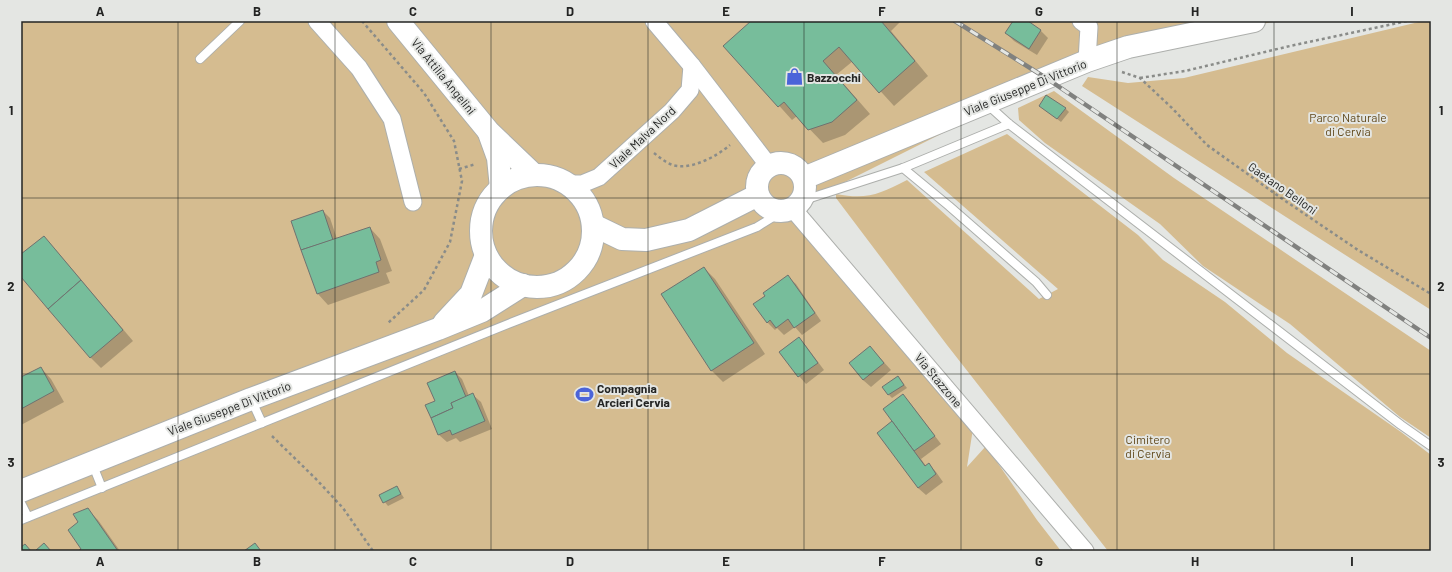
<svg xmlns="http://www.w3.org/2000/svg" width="1452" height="572" viewBox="0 0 1452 572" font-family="Barlow,sans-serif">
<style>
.green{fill:#d5bc90}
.shadow{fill:#0003}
.building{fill:#77bd9b;stroke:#6f7270}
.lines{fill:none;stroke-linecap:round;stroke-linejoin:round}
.lane-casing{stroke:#adafac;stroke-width:10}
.street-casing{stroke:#adafac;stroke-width:19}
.secondary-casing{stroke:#adafac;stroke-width:24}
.path{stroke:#8a8c89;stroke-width:2.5;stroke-dasharray:3 3;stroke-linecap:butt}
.lane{stroke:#fff;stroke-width:8}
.street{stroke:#fff;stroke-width:17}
.secondary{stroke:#fff;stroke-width:22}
.rail-casing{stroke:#80817f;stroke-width:4.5}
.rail{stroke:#e4e6e3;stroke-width:3;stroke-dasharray:9;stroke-linecap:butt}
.grid{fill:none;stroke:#232423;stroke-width:1;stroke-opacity:0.55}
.labels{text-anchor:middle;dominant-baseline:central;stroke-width:4;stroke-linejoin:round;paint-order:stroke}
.street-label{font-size:12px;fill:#232423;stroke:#e4e6e3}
.poi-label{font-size:12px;font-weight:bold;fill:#232423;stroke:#e4e6e3;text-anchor:start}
.park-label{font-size:12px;fill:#60481a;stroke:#e4e6e3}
.neatline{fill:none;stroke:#232423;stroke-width:1.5}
.grid-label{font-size:13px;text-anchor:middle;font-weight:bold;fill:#232423}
</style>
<rect width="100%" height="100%" fill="#e4e6e3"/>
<!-- green -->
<g class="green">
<polygon points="21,21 1277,21 1087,61 787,211 974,422 967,467 986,446 1037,520 1061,551 21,551"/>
<polygon points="1423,21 1431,21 1431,310 1082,86 1088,77 1128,83 1184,78"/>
<polygon points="1054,91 1174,178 1431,351 1431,438 1400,417 1290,324 1203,266 1160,224 1045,143 1019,120 1018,108"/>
<path d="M1007,134L1138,235L1163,260L1225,302L1287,353L1401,432L1431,455V551H1108L947,345L836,198V194C868,200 879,194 907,180L1039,299L1058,289L924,172Z"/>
</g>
<!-- shadow -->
<g class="shadow">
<polygon points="753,21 901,21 891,31 928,76 894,106 853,61 836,75 870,114 845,135 823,143 797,116 792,120 725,46"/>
<polygon points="1014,21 1026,21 1041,31 1048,38 1037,55 1014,41 1006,33"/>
<polygon points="1040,106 1065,108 1069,112 1061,122"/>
<polygon points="323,211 330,218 337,239 370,228 380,239 392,271 386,273 390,283 328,305 318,294 303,252"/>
<polygon points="43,237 54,248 133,341 101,368 90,357 21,276 21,256"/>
<polygon points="704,268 715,279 765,354 723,382 712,371 663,295"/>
<polygon points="788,277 796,284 821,321 802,335 795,327 784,335 777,328 775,330 768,323 755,304"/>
<polygon points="799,338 806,346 824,370 806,384 799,376"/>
<polygon points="870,347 891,370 871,387 863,380"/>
<polygon points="41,368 51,379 64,402 21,425 21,379"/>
<polygon points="455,372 462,379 469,396 473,395 481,402 492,429 460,442 456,438 447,442 439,435 427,406 437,401"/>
<polygon points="898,377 907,388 892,398 889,395"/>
<polygon points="903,396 910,403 941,444 921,459 926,466 929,464 936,472 943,482 926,495 918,488 894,422"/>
<polygon points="397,487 404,498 388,506 380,496"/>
<polygon points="87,509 98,520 120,551 80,551 83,549 80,523"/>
</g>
<!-- building -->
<g class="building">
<polygon points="751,21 881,21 915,61 879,93 839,47 823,61 857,100 832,122 808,130 784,102 778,107 723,46"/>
<polygon points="1013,21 1028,21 1041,30 1029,49 1005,33"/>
<polygon points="1046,95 1066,108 1057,119 1039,106"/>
<polygon points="323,210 333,240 301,250 291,221"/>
<polygon points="370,227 381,260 376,262 379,272 317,294 301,250"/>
<polygon points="44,236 81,280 48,309 21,277 21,254"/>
<polygon points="704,267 754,343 711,371 661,294"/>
<polygon points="788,275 815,313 794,328 788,319 776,328 770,320 767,323 753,304 765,296 763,293"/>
<polygon points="81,280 123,330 90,358 48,309"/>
<polygon points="799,337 818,363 798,377 779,352"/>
<polygon points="870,346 884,363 863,380 849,363"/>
<polygon points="41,367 54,391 21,409 21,377"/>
<polygon points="455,371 466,397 451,403 453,408 431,418 425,405 435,401 427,383"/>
<polygon points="898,376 904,385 888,395 882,387"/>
<polygon points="473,393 485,421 452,435 450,430 438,435 431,418 453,408 451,403"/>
<polygon points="903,394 935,436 914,451 883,409"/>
<polygon points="892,421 925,466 929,463 936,474 918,488 877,433"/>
<polygon points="397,486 401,494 383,503 379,495"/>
<polygon points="88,508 118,551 78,551 81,549 68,530 78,522 73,514"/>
<polygon points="44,543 51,551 35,551"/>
<polygon points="255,543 261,551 244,551"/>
<polygon points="25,544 31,551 21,551 21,547"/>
</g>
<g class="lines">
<defs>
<g id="lane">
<polyline points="200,59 240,21"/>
<polyline points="988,105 1009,124 1401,425 1431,446"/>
<polyline points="903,168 949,206 1036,282 1047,295"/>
<polyline points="801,201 903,168 1009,124"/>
<polyline points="251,399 262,423"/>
<polyline points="92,463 102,488"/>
<polyline points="21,503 28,517"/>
<polyline points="21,520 513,322 757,227 781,212"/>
</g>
<g id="street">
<polyline points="317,21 359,68 392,119 413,202"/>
<polyline points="654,21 692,66 769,166"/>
<polyline points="1081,21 1089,27 1087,61"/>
<polyline points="568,184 582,184 599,177 672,111 690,90 692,66"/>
<polyline points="793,209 1085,551"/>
</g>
<g id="secondary">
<polyline points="398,21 489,132 534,175"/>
<polyline points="489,133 498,158 501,188"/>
<circle cx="781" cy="187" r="24"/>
<circle cx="537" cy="231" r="56"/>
<polyline points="804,178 1087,61 1128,47 1254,21"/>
<polyline points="593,225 622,239 646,240 689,230 758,195"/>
<polyline points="444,323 471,294 486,255"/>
<polyline points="21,491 251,399 438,329 482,311 523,285"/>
</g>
</defs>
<!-- lane casing -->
<use href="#lane" class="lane-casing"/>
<!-- street casing -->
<use href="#street" class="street-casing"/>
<!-- secondary casing -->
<use href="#secondary" class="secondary-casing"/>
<!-- path -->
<g class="path">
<polyline points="362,21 424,93 454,141 462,181 450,242 424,290 388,323"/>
<polyline points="1122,72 1140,78 1172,108 1207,145 1281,198 1358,250 1431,294"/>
<polyline points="1140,78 1185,71 1290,46 1407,21"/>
<path d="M654,153C659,157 664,161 670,164C688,172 716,157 730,145"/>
<polyline points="459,169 476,164"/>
<polyline points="272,436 316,479 343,508 373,551"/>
</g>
<!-- lane -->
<use href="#lane" class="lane"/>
<!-- street -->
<use href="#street" class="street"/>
<!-- secondary -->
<use href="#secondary" class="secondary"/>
<defs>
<polyline id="rail" points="955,21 1046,78 1431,338"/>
</defs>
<!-- rail casing -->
<use href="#rail" class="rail-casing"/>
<!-- rail -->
<use href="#rail" class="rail"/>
</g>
<!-- grid -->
<path class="grid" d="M178,21V551M335,21V551M491,21V551M648,21V551M804,21V551M961,21V551M1117,21V551M1274,21V551M21,198H1431M21,374H1431"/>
<!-- icons -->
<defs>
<symbol id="shop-bare" viewBox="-9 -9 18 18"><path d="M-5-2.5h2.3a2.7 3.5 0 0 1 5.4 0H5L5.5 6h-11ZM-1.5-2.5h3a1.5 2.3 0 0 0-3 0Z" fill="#4b64d9" stroke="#e4e6e3" stroke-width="2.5" paint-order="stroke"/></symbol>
<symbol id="stadium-bare" viewBox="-9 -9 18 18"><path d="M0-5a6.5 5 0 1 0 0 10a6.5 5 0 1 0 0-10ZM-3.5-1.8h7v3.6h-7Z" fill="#4b64d9" stroke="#e4e6e3" stroke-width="2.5" paint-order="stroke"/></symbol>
</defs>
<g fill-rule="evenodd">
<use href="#shop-bare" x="782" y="64" width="25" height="25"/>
<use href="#stadium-bare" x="572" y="382" width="25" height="25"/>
</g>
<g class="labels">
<!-- street labels -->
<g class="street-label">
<text transform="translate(444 76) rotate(51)">Via Attilia Angelini</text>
<text transform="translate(1025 87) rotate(-22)">Viale Giuseppe Di Vittorio</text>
<text transform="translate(642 137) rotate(-43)">Viale Malva Nord</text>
<text transform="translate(1283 188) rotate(35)">Gaetano Belloni</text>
<text transform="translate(939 380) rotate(50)">Via Stazzone</text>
<text transform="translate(229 408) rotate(-21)">Viale Giuseppe Di Vittorio</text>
</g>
<!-- poi labels -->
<g class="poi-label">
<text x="807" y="77">Bazzocchi</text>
<text x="597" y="388">Compagnia<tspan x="597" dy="14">Arcieri Cervia</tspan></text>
</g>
<!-- park labels -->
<g class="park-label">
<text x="1348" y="117">Parco Naturale<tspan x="1348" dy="14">di Cervia</tspan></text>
<text x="1148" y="439">Cimitero<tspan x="1148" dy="14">di Cervia</tspan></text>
</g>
</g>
<!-- border -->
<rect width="1452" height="572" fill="none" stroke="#e4e6e3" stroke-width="44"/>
<rect x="22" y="22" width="1408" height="528" class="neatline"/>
<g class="grid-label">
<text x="100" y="16">A</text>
<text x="257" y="16">B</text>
<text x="413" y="16">C</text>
<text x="570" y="16">D</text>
<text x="726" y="16">E</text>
<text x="882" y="16">F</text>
<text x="1039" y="16">G</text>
<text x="1195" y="16">H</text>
<text x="1352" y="16">I</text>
<text x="11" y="115">1</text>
<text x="1441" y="115">1</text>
<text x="11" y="291">2</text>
<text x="1441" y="291">2</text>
<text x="11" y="467">3</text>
<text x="1441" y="467">3</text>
<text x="100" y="566">A</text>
<text x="257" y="566">B</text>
<text x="413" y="566">C</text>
<text x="570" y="566">D</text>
<text x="726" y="566">E</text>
<text x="882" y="566">F</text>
<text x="1039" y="566">G</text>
<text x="1195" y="566">H</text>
<text x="1352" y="566">I</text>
</g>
</svg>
